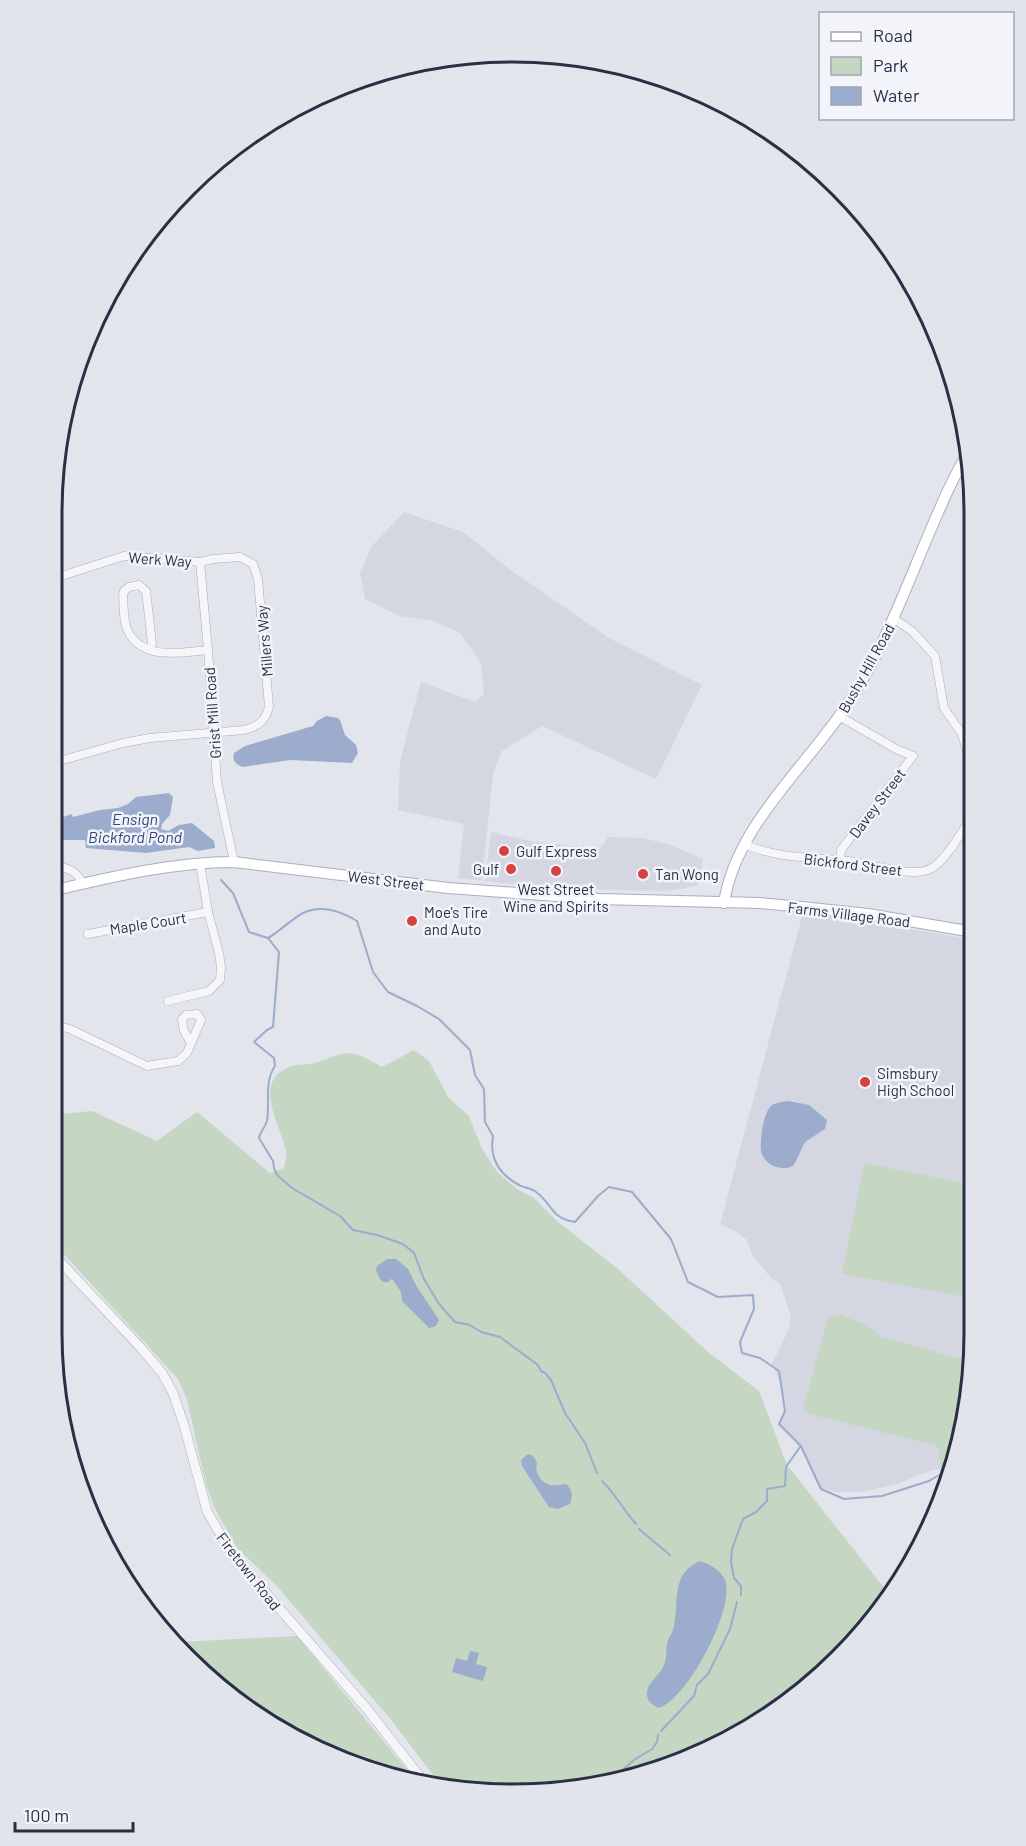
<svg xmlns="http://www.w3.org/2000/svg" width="1026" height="1846" viewBox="0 0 1026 1846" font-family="Barlow,sans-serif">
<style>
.built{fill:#d4d7e1}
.green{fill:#c5d6c3}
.water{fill:#9baccd}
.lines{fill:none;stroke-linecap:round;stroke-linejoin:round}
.stream{stroke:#9baccd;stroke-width:2}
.river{stroke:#9baccd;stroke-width:14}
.minor-casing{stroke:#aaaeba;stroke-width:9}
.tertiary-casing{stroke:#aaaeba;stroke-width:10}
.secondary-casing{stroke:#aaaeba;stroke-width:12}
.minor{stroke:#f6f6f9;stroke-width:8}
.tertiary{stroke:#f6f6f9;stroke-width:9}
.secondary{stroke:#fff;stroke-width:10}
.poi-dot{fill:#d74141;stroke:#f2f4f9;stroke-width:2}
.labels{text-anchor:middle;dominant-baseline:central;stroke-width:5;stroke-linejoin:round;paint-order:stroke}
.street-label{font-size:15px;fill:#292f45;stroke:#f2f4f9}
.poi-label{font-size:15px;fill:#292f45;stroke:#f2f4f9;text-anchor:start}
.water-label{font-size:16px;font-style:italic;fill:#30467c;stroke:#f2f4f9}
.rim{fill:none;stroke:#292f45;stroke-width:3}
</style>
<rect width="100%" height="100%" fill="#e2e5ec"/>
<!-- built -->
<g class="built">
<polygon points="404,512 463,532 512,571 609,638 702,685 656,779 542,726 502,751 493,774 482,881 458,878 464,824 398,810 400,761 421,682 475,702 484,694 481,663 460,633 434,621 399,616 365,599 360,573 371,547"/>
<polygon points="491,832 530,841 600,849 608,837 643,838 671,845 703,859 698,885 680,889 662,891 590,889 500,883 485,881"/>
<polygon points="803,913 818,913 973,940 974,1363 948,1466 918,1475 898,1484 862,1492 836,1492 821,1488 815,1480 803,1453 792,1436 780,1424 786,1407 779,1380 772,1364 788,1331 791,1316 780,1284 771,1278 752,1255 747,1240 735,1231 720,1224"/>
</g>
<!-- green -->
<g class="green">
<path d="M414,1050L429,1061L448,1097L469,1116L482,1149L498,1173L517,1189L534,1198L558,1222L617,1268L709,1353L759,1391L787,1465L889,1594L818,1680L690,1760L544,1794L440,1784L392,1721L276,1585L237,1548L214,1507L206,1485L187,1399L178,1379L51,1240V1124L61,1114L92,1111L157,1141L197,1112L270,1173L284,1168C285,1162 287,1156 286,1150C280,1125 253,1083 287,1068C297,1063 308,1066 318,1062C350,1050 351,1049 382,1067Z"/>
<polygon points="864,1163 973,1185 974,1249 965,1297 842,1274"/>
<polygon points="839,1314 868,1326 880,1336 961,1359 974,1343 974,1363 959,1453 942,1494 939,1449 934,1445 809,1414 803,1409 827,1322 831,1317"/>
<polygon points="170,1636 180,1642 297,1636 417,1782 394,1779 257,1717"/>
</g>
<!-- water -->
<g class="water">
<path d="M326,716L338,718L340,720L345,735L356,745L358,753L352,763L290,760L242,767C235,763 232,761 234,753L245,746L313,726L317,721Z"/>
<polygon points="169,793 173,797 170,815 162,824 161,829 168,831 179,825 192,823 214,841 215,848 198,851 189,847 146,853 86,848 85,840 58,840 56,820 71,814 73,817 100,810 118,808 128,804 136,797"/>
<path d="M788,1101L809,1105L827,1120L825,1129L805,1142L794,1165C782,1173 763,1165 761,1150C760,1138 763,1116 770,1107C775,1102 782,1102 788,1101Z"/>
<path d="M387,1259H396L408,1269L417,1287L439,1320L436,1326L429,1328L402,1301L401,1292L393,1280L390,1279L389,1282C380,1284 379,1276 376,1270L377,1266Z"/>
<path d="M528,1454L533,1456L537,1463C534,1472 541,1483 551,1485C556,1486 561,1484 566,1484C573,1491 573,1495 570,1504L558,1509L549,1507L522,1466L521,1460Z"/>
<path d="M700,1561C709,1564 721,1570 725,1580C736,1608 686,1702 658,1708C652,1704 647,1702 647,1694C647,1681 662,1675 665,1662C667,1656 666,1649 667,1643C669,1637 673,1632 674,1626C679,1601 671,1573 700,1561Z"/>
<polygon points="470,1651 479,1653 476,1664 487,1667 483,1681 452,1672 456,1658 467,1661"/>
</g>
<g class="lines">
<!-- stream -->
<g class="stream">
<path d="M221,880L233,893L249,932L268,938C279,932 293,918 303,913C322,904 341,911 357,921L373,972L388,992L417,1006L439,1019L470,1050L475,1075L484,1089L485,1122L493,1136C489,1159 499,1174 519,1185C524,1188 531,1188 536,1192C553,1204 550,1218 575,1222L598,1196L609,1187L632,1192L671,1239L688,1282L718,1297L753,1295L754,1309L740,1342L742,1353L760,1358L779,1371L785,1411L779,1424L801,1446L821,1489L844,1499L882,1496L929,1481L953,1467"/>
<path d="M268,938L279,952L273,1027L267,1030L254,1042L274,1058L275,1066C264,1082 270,1102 267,1121C265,1128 260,1132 259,1138L273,1161L274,1168L277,1175L292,1188L340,1216L353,1230L377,1235L403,1244L414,1253L424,1279L439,1304L455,1322L470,1325L481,1332L500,1337L538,1365L541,1371L545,1373L551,1380L565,1413L585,1443L597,1473"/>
<path d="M602,1481C615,1493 623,1510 636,1524"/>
<polyline points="639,1529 670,1555"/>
<polyline points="741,1595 741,1586 734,1578 731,1562 732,1549 743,1519 756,1512 767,1501 767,1489 785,1486 786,1467 800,1447"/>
<polyline points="661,1731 694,1696 697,1685 708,1674 730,1629 737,1602"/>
<polyline points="613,1778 634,1760 652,1749 657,1742 658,1735"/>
</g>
<!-- river -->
<polyline class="river" points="52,833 74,829"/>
<defs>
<g id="minor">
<polyline points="200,562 208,650 217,782 234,862"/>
<polyline points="893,618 912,631 935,656 944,708 962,734 972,768"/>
<path d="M150,650L152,643L146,591L139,585L129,587L124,591L123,596C124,607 123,624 129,633C145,661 182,652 208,650"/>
<polyline points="839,716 896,749 913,756 841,850 840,860"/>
<path d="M52,763L123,743L150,738L244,730C259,726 265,721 269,707L258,579L253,564L240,557L213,559L200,562L124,556L52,579"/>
<path d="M744,844C778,859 813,857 848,861C869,864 911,878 930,869C944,863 965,828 972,815"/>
<path d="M52,866C67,868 76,869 83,884"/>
<polyline points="88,934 208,912"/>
<polyline points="168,1001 209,991 220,980 221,967 219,953 208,912 200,863"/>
<polyline points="51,1024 70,1029 147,1066 178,1061 187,1053 201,1020 197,1014 186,1015 182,1019 184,1031 191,1043"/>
</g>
<polyline id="tertiary" points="51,1252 141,1348 162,1373 173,1393 184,1425 207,1511 231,1553 367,1709 424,1782"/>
<g id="secondary">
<path d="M52,891C111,877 173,862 234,862L448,888L599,899L760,903L802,907L868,914L973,932"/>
<path d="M724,903C735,830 799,773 840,715C879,661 902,597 928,536C940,508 953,476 970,450"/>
</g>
</defs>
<!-- minor casing -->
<use href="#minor" class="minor-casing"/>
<!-- tertiary casing -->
<use href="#tertiary" class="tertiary-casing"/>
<!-- secondary casing -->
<use href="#secondary" class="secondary-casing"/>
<!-- minor -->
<use href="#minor" class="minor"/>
<!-- tertiary -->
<use href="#tertiary" class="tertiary"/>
<!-- secondary -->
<use href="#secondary" class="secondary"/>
</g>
<!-- markers -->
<g class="poi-dot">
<circle cx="504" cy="851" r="6"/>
<circle cx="511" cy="869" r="6"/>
<circle cx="556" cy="871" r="6"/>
<circle cx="643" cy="874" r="6"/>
<circle cx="412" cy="921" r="6"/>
<circle cx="865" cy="1082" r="6"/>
</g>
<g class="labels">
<!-- street labels -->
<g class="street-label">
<text transform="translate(160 559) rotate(4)">Werk Way</text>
<text transform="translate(264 641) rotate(-95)">Millers Way</text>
<text transform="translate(866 668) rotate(-61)">Bushy Hill Road</text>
<text transform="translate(212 713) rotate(-94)">Grist Mill Road</text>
<text transform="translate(877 803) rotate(-53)">Davey Street</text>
<text transform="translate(853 864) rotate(7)">Bickford Street</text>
<text transform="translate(386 880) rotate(7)">West Street</text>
<text transform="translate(849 914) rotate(7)">Farms Village Road</text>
<text transform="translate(148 923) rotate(-9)">Maple Court</text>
<text transform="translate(249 1571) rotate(52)">Firetown Road</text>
</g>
<!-- poi labels -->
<g class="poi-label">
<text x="516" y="851">Gulf Express</text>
<text x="499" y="869" text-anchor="end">Gulf</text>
<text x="655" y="874">Tan Wong</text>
<text x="556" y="889" text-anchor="middle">West Street<tspan x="556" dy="17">Wine and Spirits</tspan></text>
<text x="424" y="912">Moe's Tire<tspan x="424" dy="17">and Auto</tspan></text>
<text x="877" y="1073">Simsbury<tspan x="877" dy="17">High School</tspan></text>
</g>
<!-- water labels -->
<g class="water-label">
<text x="135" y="818">Ensign<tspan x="135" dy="18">Bickford Pond</tspan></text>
</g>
</g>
<!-- crop -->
<path d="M0 0H1026V1846H0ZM513 62H513A451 451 0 0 1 964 513V1333A451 451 0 0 1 513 1784H513A451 451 0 0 1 62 1333V513A451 451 0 0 1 513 62Z" fill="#e2e4eb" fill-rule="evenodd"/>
<path class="rim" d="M513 62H513A451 451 0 0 1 964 513V1333A451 451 0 0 1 513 1784H513A451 451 0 0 1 62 1333V513A451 451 0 0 1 513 62Z"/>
<!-- legend -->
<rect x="819" y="12" width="195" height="108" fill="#f2f4f9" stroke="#a2a5b1" stroke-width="1.5"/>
<rect x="831" y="32" width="30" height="9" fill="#ffffff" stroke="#a2a5b1" stroke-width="1.5"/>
<text x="873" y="42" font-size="18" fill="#292f45">Road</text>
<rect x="831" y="57" width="30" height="18" fill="#c5d6c3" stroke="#a2a5b1" stroke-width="1.5"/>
<text x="873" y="72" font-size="18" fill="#292f45">Park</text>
<rect x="831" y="87" width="30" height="18" fill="#9baccd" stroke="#a2a5b1" stroke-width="1.5"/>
<text x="873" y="102" font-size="18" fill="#292f45">Water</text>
<!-- scale -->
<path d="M15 1822v9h118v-9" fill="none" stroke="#292f45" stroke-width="3"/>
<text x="24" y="1822" font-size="18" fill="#292f45" stroke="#f2f4f9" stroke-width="4.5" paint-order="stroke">100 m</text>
</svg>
